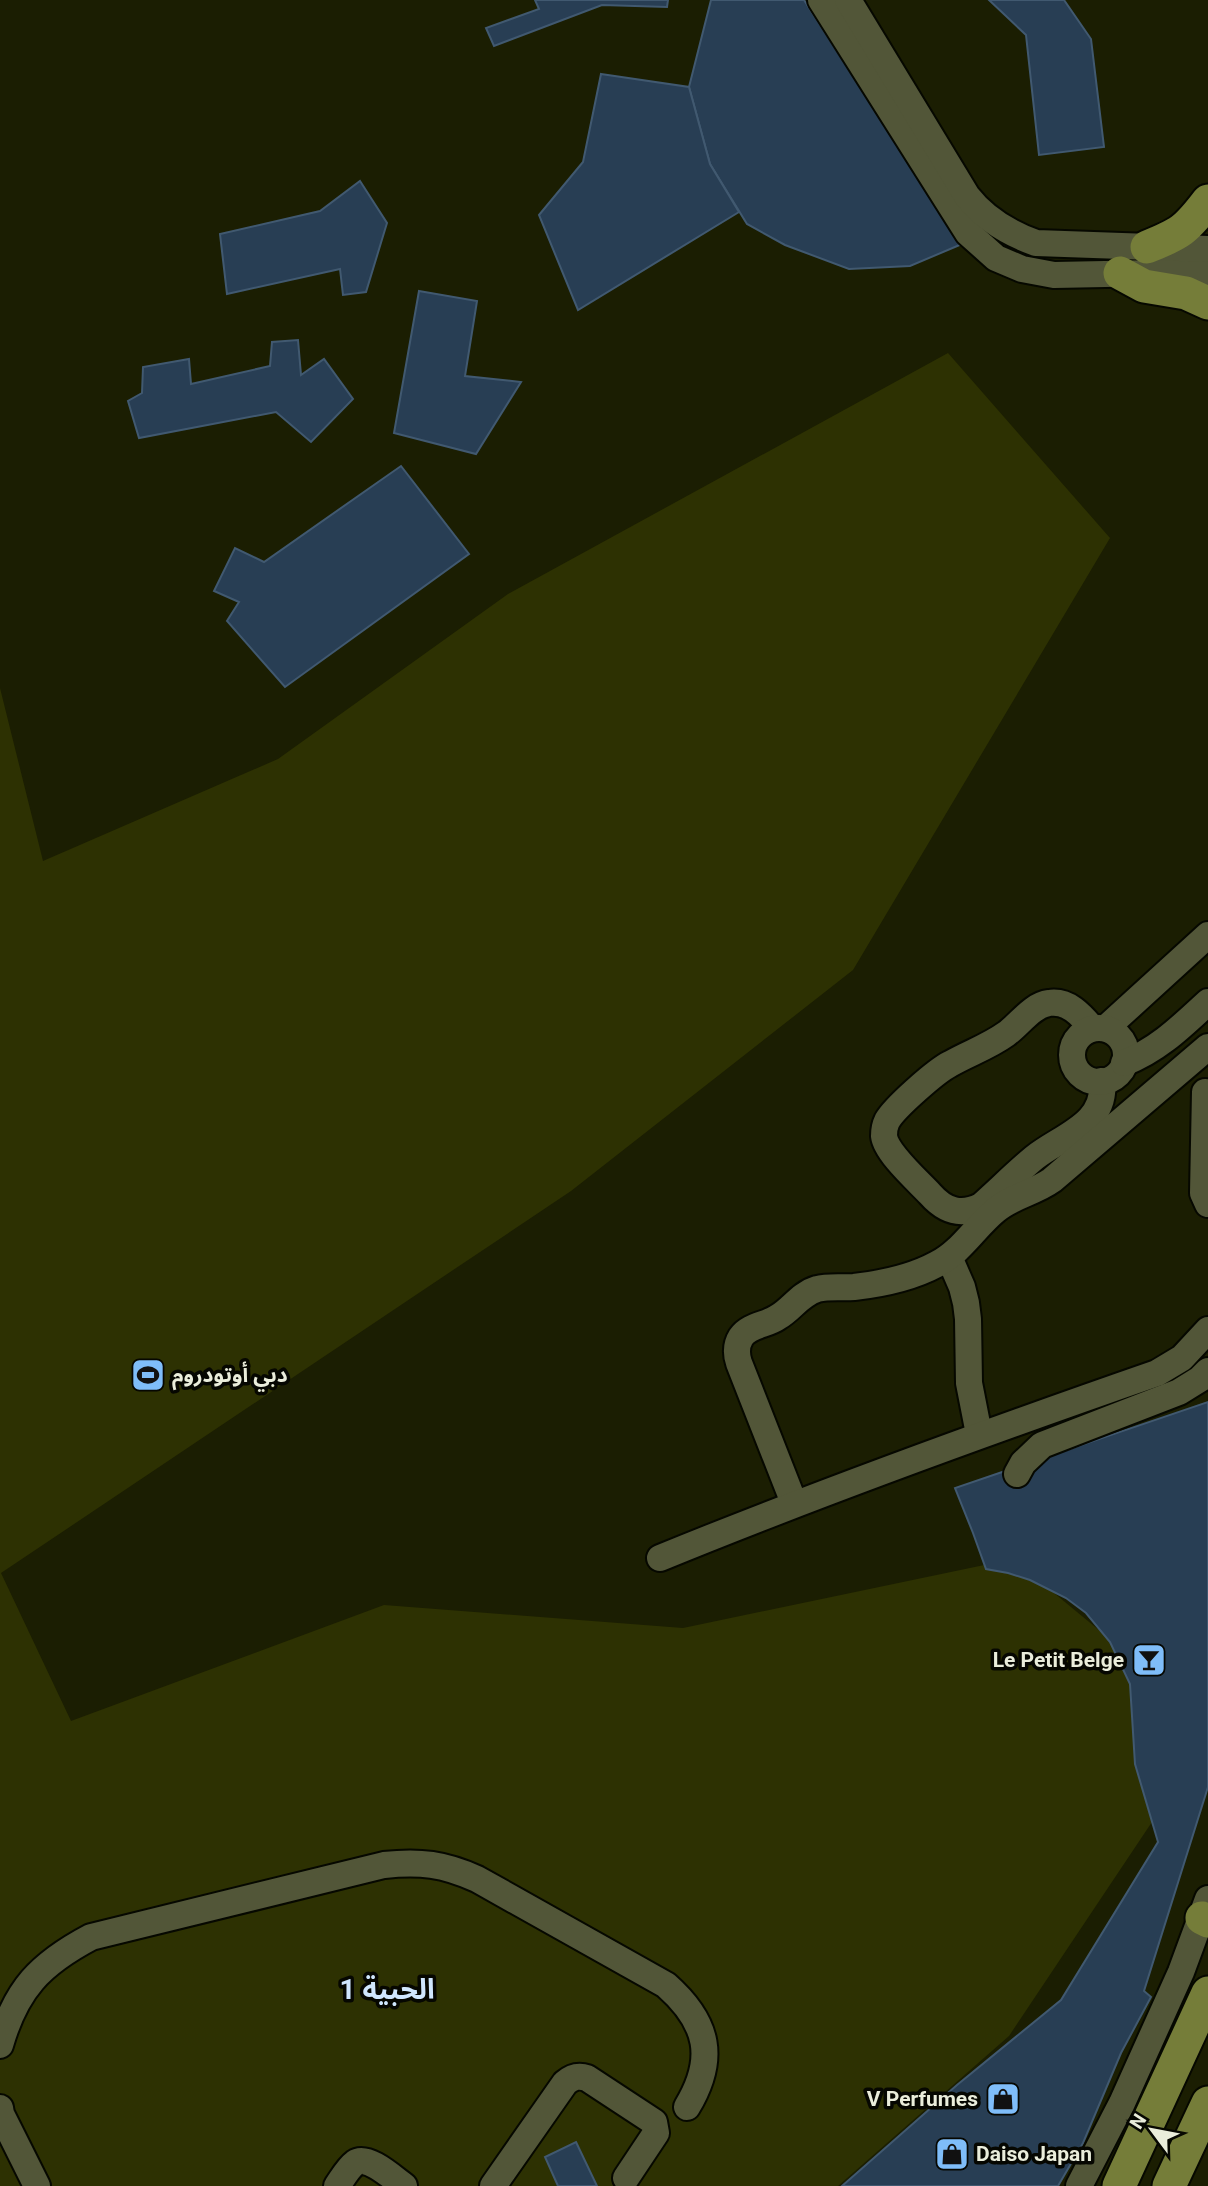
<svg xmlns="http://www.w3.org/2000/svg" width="1208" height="2186" viewBox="0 0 1208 2186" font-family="Roboto,'Noto Sans Arabic',sans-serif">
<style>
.green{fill:#2d3102}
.building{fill:#283e54;stroke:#415970;stroke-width:2}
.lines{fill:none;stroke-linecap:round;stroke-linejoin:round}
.minor-casing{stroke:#060800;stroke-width:30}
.major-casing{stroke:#060800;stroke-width:37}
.minor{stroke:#525638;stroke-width:26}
.major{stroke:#757d39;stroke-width:33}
.labels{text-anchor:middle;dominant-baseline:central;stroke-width:7;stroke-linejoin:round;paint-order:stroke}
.poi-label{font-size:21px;font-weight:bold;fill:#eaeddb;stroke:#060701;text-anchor:start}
.district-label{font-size:28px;font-weight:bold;fill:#d0e7fe;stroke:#060701}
</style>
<rect width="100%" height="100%" fill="#1b1e02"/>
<!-- green -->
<polygon class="green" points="948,353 1110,538 853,970 571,1191 1,1573 71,1721 384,1605 683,1628 1013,1559 1129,1655 1154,1819 1009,2036 838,2186 0,2186 0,688 43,861 278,759 508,594"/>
<!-- building -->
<g class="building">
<polygon points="535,0 668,0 667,7 602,5 494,46 486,28 539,9"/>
<polygon points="711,0 804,0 962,244 910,266 849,269 785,245 747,224 710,164 689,87"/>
<polygon points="989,0 1064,0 1091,39 1104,147 1039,155 1026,35"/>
<polygon points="601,74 689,87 710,164 739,212 578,310 539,215 583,162"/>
<polygon points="360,181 387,223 366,292 343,295 340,269 227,294 220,234 320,211"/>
<polygon points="419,291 477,301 465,376 521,382 476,454 394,433"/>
<polygon points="298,340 301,375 324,359 353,399 311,442 276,412 139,438 128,401 142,393 143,367 189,359 191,384 270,366 272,342"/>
<polygon points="401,466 469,554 285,687 227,621 239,602 214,591 235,548 264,562"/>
<polygon points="1208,1402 1208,1787 1144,1991 1151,1997 1121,2053 1083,2143 1058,2186 842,2186 957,2085 1061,2000 1158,1842 1135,1764 1130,1684 1110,1642 1086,1613 1066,1598 1030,1580 1008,1573 986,1569 973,1533 955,1488"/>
<polygon points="576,2142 597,2186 558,2186 545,2157"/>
</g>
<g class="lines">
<defs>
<g id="minor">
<polyline points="821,0 968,233 996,258 1022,269 1054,275 1208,272"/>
<path d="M848,0L967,196C985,219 1008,233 1036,243L1208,249"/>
<path d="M1092,1028C1081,1015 1068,1000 1049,1003C1032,1005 1019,1025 1006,1034C988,1047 969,1053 950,1064C936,1071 894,1108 887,1121C885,1125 884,1131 884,1136C886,1153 918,1181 930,1194C945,1211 961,1216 981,1206C999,1190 1016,1173 1034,1158C1061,1136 1107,1125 1102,1081"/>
<polyline points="1106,1028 1208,935"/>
<circle cx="1099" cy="1055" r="27"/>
<path d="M1124,1063C1158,1050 1182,1026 1208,1002"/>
<polyline points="1205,1092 1203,1193 1208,1204"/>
<polyline points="949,1257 962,1287 966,1303 968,1319 969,1383 979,1434"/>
<polyline points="1017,1474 1023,1463 1042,1445 1179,1392 1200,1379 1208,1371"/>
<path d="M794,1503L739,1363C736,1354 736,1345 741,1337C749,1325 767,1325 778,1317C792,1309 800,1294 817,1289C829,1286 842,1288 854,1287C881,1284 913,1277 937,1264C961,1252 975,1227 996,1210C1012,1196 1034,1193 1052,1180L1208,1047"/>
<path d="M660,1558C824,1491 990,1431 1157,1373L1182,1358L1208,1330"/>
<path d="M0,2045C16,1989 40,1964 91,1937L384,1865C420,1861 444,1864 477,1879L666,1985C709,2023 716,2059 687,2107"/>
<polyline points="0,2108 1,2114 37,2186"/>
<path d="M337,2186C342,2179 348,2168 355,2163C367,2154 393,2178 404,2186"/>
<path d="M493,2186L565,2083C572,2077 578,2075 587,2078L654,2122L656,2133L626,2178"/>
<polyline points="1079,2186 1122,2103 1181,1972 1208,1899"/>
</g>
<g id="major">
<path d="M1147,247C1180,234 1186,230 1208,201"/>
<polyline points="1120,273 1144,286 1186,293 1208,303"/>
<polyline points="1202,1918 1208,1921"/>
<polyline points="1119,2186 1208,1993"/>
<polyline points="1169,2186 1208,2103"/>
</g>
</defs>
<!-- minor casing -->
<use href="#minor" class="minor-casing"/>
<!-- major casing -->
<use href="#major" class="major-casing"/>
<!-- minor -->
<use href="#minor" class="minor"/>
<!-- major -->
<use href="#major" class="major"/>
</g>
<!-- icons -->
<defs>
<symbol id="stadium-square" viewBox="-11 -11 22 22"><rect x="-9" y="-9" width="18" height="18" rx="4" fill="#7fbdf9" stroke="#060701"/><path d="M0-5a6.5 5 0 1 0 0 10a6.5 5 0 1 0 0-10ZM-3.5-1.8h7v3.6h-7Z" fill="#111"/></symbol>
<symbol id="bar-square" viewBox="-11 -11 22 22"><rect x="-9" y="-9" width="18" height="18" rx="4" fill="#7fbdf9" stroke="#060701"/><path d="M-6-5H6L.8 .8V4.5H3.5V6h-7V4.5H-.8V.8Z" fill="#111"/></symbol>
<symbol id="shop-square" viewBox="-11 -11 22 22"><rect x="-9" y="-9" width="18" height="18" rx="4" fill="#7fbdf9" stroke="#060701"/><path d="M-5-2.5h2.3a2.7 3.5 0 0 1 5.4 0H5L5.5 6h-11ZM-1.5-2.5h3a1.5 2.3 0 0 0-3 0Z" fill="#111"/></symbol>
</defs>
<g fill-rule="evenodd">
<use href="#stadium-square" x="129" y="1356" width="38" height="38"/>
<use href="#bar-square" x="1130" y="1641" width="38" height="38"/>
<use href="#shop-square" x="984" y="2080" width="38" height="38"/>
<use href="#shop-square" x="933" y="2135" width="38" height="38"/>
</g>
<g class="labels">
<!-- poi labels -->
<g class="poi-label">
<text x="172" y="1375">دبي أوتودروم</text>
<text x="1124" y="1660" text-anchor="end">Le Petit Belge</text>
<text x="978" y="2099" text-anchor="end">V Perfumes</text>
<text x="976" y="2154">Daiso Japan</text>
</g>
<!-- district labels -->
<g class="district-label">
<text x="387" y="1989">الحبية 1</text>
</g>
</g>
<!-- north arrow -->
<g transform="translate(1152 2130) rotate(302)" stroke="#060701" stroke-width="5" paint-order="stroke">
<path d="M0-5L12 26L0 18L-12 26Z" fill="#eaeddb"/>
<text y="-10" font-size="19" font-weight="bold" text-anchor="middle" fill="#eaeddb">N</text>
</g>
</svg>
